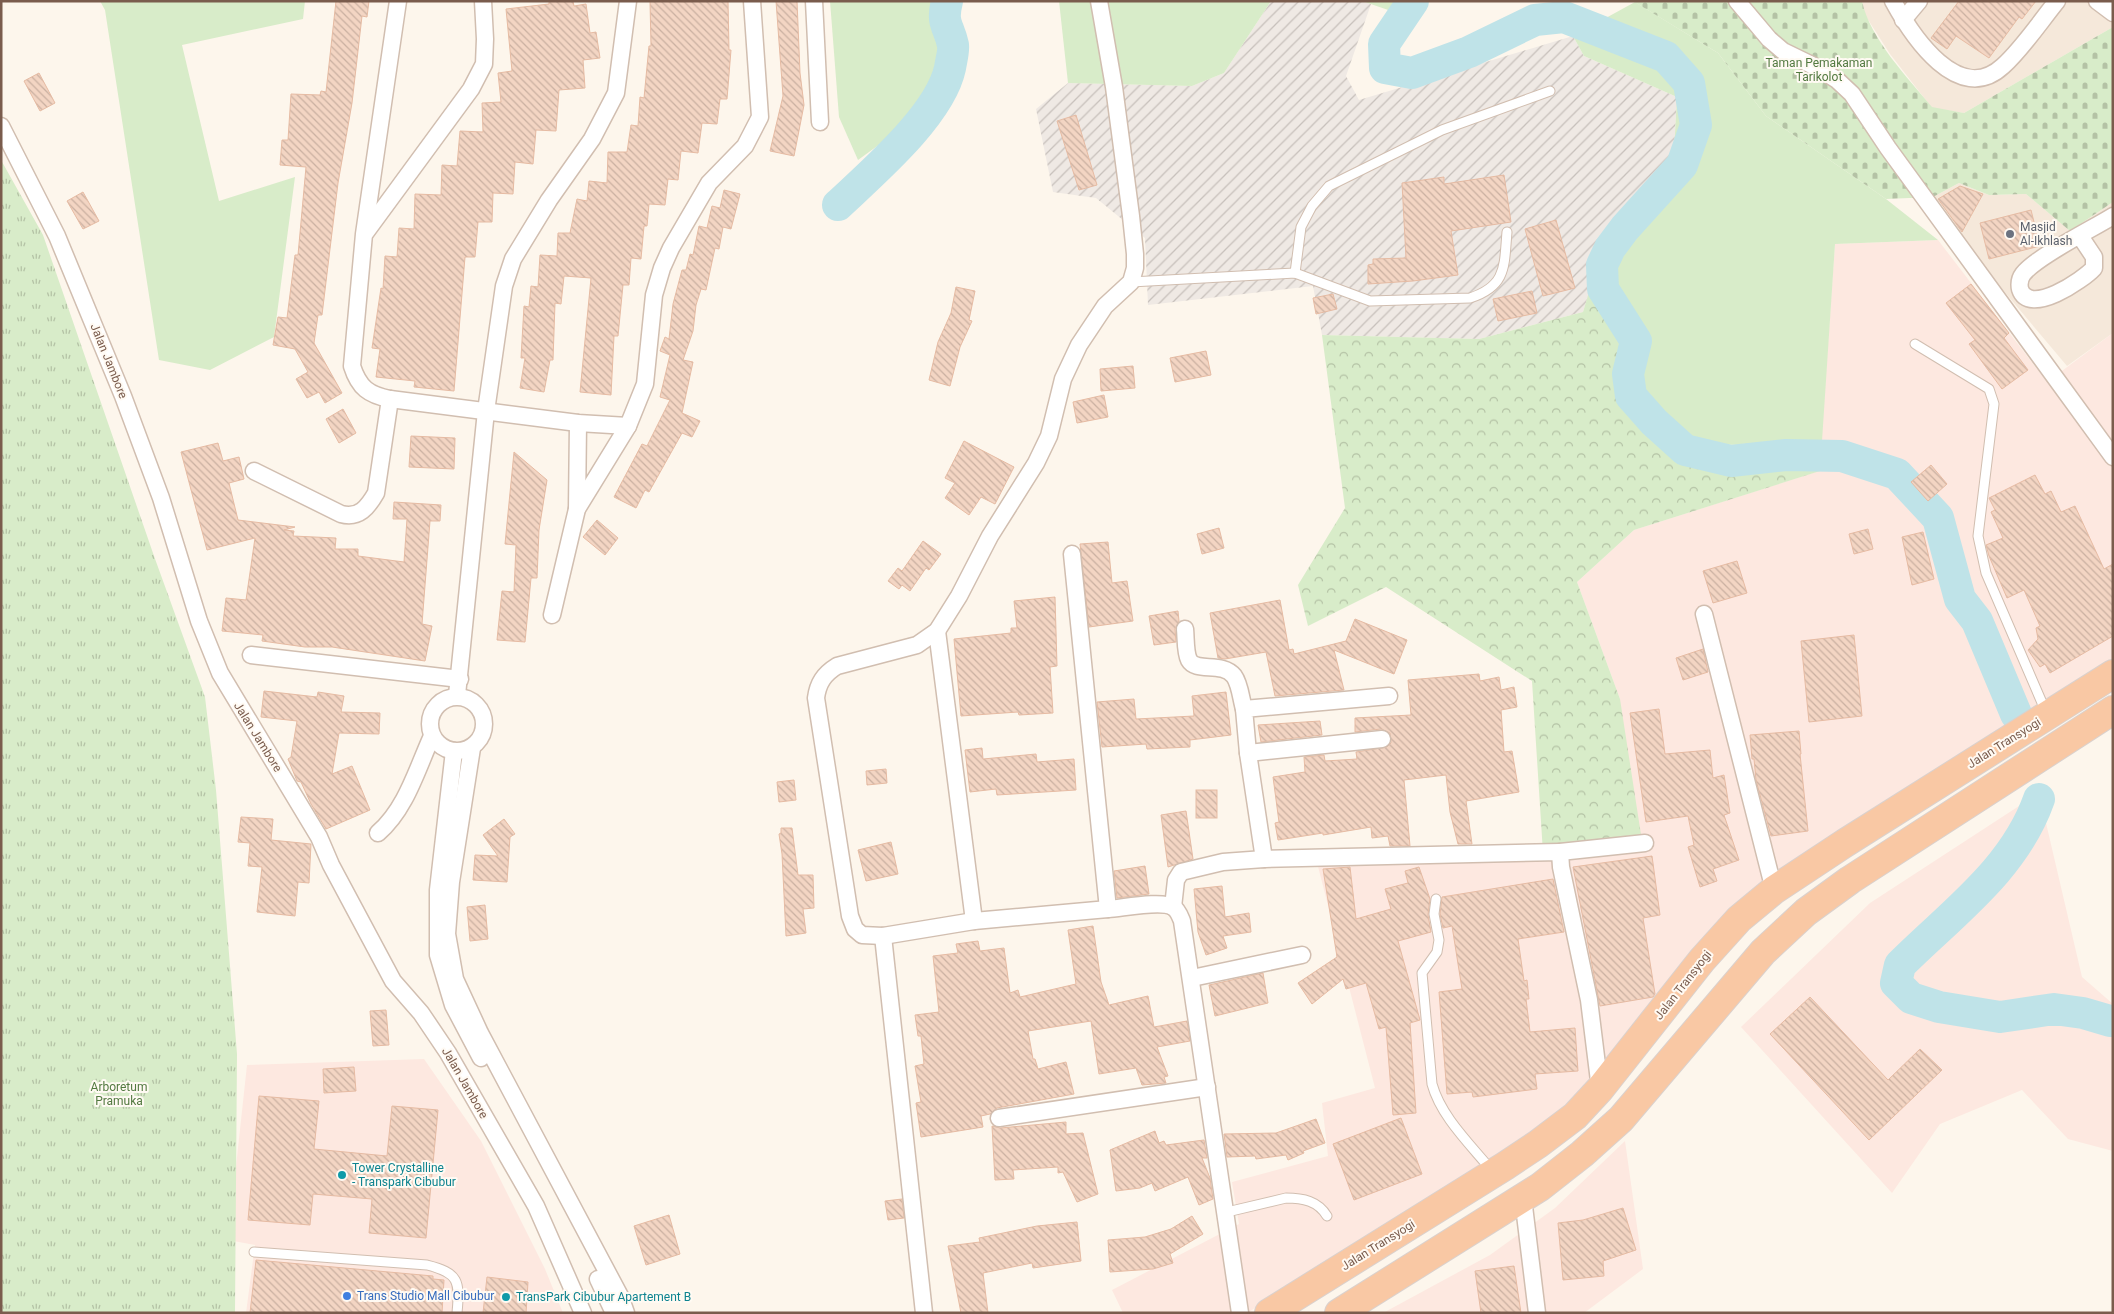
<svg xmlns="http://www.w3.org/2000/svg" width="2114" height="1314" viewBox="0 0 2114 1314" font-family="Roboto,sans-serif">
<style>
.residential{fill:#f5e8da}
.commercial{fill:#fde8e0}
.industrial{fill:url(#industrial-furrows)}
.green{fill:#d8ecc9}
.forest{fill:url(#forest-crowns)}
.cemetery{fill:url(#cemetery-stones)}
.park{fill:url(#park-tufts)}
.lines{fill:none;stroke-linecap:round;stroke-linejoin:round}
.river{stroke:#bfe3e8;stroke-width:32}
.building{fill:url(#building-back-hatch);stroke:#e6bba3}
.service-casing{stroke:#d1beb0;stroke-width:11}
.minor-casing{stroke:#d1beb0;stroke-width:19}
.trunk-casing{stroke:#dad1cd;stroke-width:30}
.service{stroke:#fff;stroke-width:9}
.minor{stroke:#fff;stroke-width:16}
.trunk{stroke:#f9c8a4;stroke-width:28}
.worship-dot{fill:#6b7280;stroke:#fffaf3;stroke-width:2}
.culture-dot{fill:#0f9aa8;stroke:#fffaf3;stroke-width:2}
.shop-dot{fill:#3f7fe0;stroke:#fffaf3;stroke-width:2}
.labels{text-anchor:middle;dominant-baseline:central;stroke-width:4;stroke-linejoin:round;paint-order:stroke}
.park-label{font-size:12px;fill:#537a41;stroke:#fffaf3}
.worship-label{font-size:12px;fill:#5b616d;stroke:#fffaf3;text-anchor:start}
.street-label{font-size:12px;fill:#7a5c4d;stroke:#fffaf3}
.culture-label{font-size:12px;fill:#0d838f;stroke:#fffaf3;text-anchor:start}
.shop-label{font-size:12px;fill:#366cbe;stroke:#fffaf3;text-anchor:start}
</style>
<defs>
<pattern id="industrial-furrows" width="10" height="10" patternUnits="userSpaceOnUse" patternTransform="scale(1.25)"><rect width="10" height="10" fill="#efe9e4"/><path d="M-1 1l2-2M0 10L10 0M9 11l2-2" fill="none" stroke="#c7c0bb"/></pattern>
<pattern id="forest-crowns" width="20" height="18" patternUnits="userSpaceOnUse" patternTransform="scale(1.25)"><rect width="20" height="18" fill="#d8ecc9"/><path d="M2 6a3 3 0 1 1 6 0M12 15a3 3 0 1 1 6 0" fill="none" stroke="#b4c2a5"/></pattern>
<pattern id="cemetery-stones" width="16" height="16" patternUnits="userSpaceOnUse" patternTransform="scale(1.25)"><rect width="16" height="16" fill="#d8ecc9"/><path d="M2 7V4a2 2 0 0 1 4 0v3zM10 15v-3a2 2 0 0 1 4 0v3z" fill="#b4c2a5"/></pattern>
<pattern id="park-tufts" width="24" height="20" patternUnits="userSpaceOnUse" patternTransform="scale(1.25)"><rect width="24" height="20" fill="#d8ecc9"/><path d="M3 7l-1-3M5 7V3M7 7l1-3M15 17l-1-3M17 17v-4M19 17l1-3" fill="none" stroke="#b4c2a5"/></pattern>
<pattern id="building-back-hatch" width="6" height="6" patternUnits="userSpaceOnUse" patternTransform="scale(1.25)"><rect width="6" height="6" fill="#f3d5c3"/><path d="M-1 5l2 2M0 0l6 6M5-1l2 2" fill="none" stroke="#cab0a1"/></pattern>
</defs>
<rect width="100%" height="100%" fill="#fdf6ec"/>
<!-- residential -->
<g class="residential">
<polygon points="1862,1 2113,1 2113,27 1964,113 1932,108 1890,54 1865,15"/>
<polygon points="1959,183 1989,195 2026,194 2070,231 2113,202 2113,333 2067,366 1965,245 1933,197"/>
</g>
<!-- commercial -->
<g class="commercial">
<polygon points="1938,240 2047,382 2113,333 2113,661 1737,909 1603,1074 1522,1142 1247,1313 1123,1313 1112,1290 1239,1224 1232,1182 1328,1156 1322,1103 1375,1088 1314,851 1587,853 1620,699 1577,582 1634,530 1819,471 1835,244"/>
<polygon points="2039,793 2082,977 2113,1004 2113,1151 2068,1139 2022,1090 1940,1124 1892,1193 1741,1027 1870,903"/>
<polygon points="424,1059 481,1141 545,1269 563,1313 246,1313 255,1245 228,1240 247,1065"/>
<polygon points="1625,1141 1643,1269 1584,1313 1383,1313 1490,1255 1555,1208"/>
</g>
<!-- industrial -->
<polygon class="industrial" points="1271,1 1361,1 1371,4 1346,76 1359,100 1573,36 1584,56 1677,97 1673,169 1610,228 1583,312 1479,339 1322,335 1313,286 1148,305 1145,238 1096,198 1053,192 1036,109 1068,83 1192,86 1224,73"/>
<!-- green -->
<g class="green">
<polygon points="100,1 305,1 303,19 182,45 219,201 295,177 274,337 210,370 159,360 105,10"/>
<polygon points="830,1 954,1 924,112 858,160 839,117"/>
<polygon points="1059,1 1271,1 1224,73 1192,86 1068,83"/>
<polygon points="1362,1 1401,1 1394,12"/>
<polygon points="1635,2 1718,53 1766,116 1886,199 1938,240 1835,244 1822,441 1687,446 1636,388 1636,331 1592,282 1610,228 1673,169 1677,97 1584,56 1573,36"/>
</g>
<!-- forest -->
<polygon class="forest" points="1592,282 1636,331 1637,388 1687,446 1822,441 1820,471 1634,530 1577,582 1620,699 1642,841 1543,853 1532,681 1386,587 1308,626 1298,585 1345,508 1322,335 1479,339 1583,312"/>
<!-- cemetery -->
<path class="cemetery" d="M1633,1H1862C1870,39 1908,78 1932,107L1964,113L2113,27V202L2070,231L2026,194L1989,195L1959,183L1933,197L1886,199L1766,116L1718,53Z"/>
<!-- park -->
<polygon class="park" points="1,160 43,235 154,556 205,697 216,790 237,1054 235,1313 1,1313"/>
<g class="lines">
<!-- river -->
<g class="river">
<polyline points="1413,1 1384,44 1385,68 1412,73 1469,52 1535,20 1564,17 1666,57 1689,83 1696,125 1682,165 1625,228 1610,248 1602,265 1603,289 1636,341 1628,374 1631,396 1654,422 1685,450 1731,461 1786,455 1842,456 1897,474 1938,518 1960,599 1977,621 2016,714"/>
<path d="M838,205C873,172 940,115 950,68C951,61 954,51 953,45C949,25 941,25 947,1"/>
<path d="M2039,799C2014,870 1951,914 1900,965L1896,983L1911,998L1939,1007L2000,1017L2054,1009L2083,1013L2110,1021"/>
</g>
</g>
<!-- building -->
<g class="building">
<polygon points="336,1 369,1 367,17 362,16 352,103 338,183 322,315 318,315 314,343 342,393 325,403 319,392 307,398 296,379 308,372 295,349 273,345 278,317 287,318 295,255 298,255 306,167 280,165 282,140 288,140 291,94 320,95 321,91 326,92"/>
<polygon points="549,1 573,1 574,6 586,4 590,33 596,32 600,58 583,60 585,88 559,90 556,131 536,130 533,164 515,162 513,194 493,193 492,222 478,222 475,257 465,257 454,391 414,387 415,381 376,377 380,349 372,348 381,288 383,289 385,256 397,257 399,228 414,229 415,194 441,195 442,165 457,166 460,131 483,132 482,103 501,102 498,73 512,71 506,9 549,4"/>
<polygon points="650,1 728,1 729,50 731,50 727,99 720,99 717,124 702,123 698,153 681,151 678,180 668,179 665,205 649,204 647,226 644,226 641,259 631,258 629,285 623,285 618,336 614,336 611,395 580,392 591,278 564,276 561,304 555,303 553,360 550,360 544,392 520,388 525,358 521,358 524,306 529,307 531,286 538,287 540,255 557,256 558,233 570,233 577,199 587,201 589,181 607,183 608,152 627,152 631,125 638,126 640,97 644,98 649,46 651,46"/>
<polygon points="776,1 797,1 800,73 804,105 794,156 770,151 783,96"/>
<polygon points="1959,1 2036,1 2022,19 2019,17 1989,58 1956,36 1947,49 1931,38"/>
<polygon points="39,73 55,103 40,111 24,81"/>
<polygon points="1076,115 1097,185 1079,190 1057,121"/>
<polygon points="1504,175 1511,222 1451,231 1458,275 1413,281 1368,284 1368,265 1373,264 1373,259 1406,258 1402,183 1444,177 1444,184"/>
<polygon points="1960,186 1983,194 1962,232 1938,199"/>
<polygon points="724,190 740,194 731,229 723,227 719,249 715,248 706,290 701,289 696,305 693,331 683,360 693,362 682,413 700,421 692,437 682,433 649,492 645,490 636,508 614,497 642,444 647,446 670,400 660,397 670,355 660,351 665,337 669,339 673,304 682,270 686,270 690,254 693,255 699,226 707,228 712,206 720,208"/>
<polygon points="83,192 99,221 83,229 67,201"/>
<polygon points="2031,210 2040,246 1989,259 1980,223"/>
<polygon points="1556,220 1575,288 1543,296 1525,229"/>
<polygon points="1971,284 2009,333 2004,338 2028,370 2002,389 1969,344 1975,340 1946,303"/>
<polygon points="956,287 975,291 969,320 972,321 960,347 950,386 929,380 938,342 951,313"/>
<polygon points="1532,291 1537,313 1498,321 1493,299"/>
<polygon points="1333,294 1337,309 1316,314 1313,298"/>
<polygon points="1206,351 1211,375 1175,382 1170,358"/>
<polygon points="1133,366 1135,388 1101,391 1100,369"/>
<polygon points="1104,395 1108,417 1077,423 1073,402"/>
<polygon points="343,409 356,433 339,443 326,419"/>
<polygon points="411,436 455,438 454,469 409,467"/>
<polygon points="964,441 1014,467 995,504 981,497 969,515 945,498 955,483 945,478"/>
<polygon points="218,443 223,461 239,457 244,479 229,483 238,520 295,527 284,530 294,531 293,536 336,538 335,549 358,549 358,556 404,562 407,519 393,519 394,502 441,505 440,521 430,521 422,624 432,626 425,661 332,647 305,647 262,641 263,635 222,631 226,598 246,600 255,538 207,550 181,452"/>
<polygon points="514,452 547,480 539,530 537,578 531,578 525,642 497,640 502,591 514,592 516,545 505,544"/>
<polygon points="1931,465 1947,484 1928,501 1911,482"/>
<polygon points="2035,475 2045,494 2051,491 2061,512 2075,506 2104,569 2113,564 2113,636 2050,673 2045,664 2040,667 2028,650 2038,639 2036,628 2040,626 2024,590 2007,598 1989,556 1986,545 2003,538 1991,512 1995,510 1989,498"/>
<polygon points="597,520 618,538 605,555 583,537"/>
<polygon points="1219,528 1224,548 1202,554 1197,534"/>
<polygon points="1868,529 1873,549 1854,554 1849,534"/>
<polygon points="1923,532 1934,579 1912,585 1902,537"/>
<polygon points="923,541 941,554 929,570 926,568 910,591 902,585 899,589 888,581 898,568 902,571"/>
<polygon points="1108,542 1112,583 1127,581 1133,621 1089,627 1080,544"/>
<polygon points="1737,561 1747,593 1713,603 1703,571"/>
<polygon points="1055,597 1057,666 1050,667 1053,713 1019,715 1018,712 961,716 954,639 1011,633 1011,628 1017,628 1014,601"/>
<polygon points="1280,600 1289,650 1293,649 1294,654 1346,641 1355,619 1407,640 1394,674 1334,650 1344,690 1275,696 1266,652 1225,659 1218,658 1210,613"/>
<polygon points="1178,611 1179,621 1175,629 1176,642 1154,645 1149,616"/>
<polygon points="1854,635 1862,716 1809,722 1801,641"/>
<polygon points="1703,649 1708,672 1683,680 1676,658"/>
<polygon points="1479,674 1480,681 1499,677 1501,690 1514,687 1517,707 1501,710 1504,752 1512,751 1519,792 1466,801 1472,844 1458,844 1450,812 1446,775 1404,780 1410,846 1390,846 1388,836 1372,838 1371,827 1323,835 1323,833 1278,840 1275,823 1279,822 1273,777 1305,772 1304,757 1324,755 1325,761 1357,759 1356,752 1387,747 1391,743 1390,733 1381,729 1355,732 1355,718 1411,715 1408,680"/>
<polygon points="264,691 317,697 318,692 344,696 341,712 380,713 379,734 339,733 332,774 352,766 370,810 326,829 311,804 301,782 297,781 288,759 291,757 297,721 261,717"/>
<polygon points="1226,692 1231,735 1190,740 1190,747 1147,749 1146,744 1102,747 1097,702 1134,699 1136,719 1194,716 1192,696"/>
<polygon points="1659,709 1665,754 1710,750 1713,778 1724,775 1730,813 1724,815 1739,860 1713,869 1717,881 1700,887 1688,847 1694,845 1688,816 1646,822 1630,713"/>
<polygon points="1320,721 1322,735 1261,742 1258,725"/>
<polygon points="1799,731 1801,754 1800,754 1808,831 1771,836 1756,780 1754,759 1752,759 1750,735"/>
<polygon points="982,748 983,759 1036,754 1037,762 1074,759 1076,790 997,795 996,789 970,792 965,750"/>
<polygon points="886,769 887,783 867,785 866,771"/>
<polygon points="794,780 796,800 779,802 777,782"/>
<rect x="1196" y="790" width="21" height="28"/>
<polygon points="1186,811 1193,859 1168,867 1161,815"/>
<polygon points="241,817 273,819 271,840 311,844 309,883 298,882 295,916 257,912 262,867 248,866 250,843 238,842"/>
<polygon points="504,819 515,834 510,837 507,882 473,880 475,855 498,856 483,835"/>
<polygon points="781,828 792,828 798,875 813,875 814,908 803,909 806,933 786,936 782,854 779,834 781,833"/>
<polygon points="891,842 898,874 866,881 858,850"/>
<polygon points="1652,856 1660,915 1643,918 1655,994 1653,997 1600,1006 1573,867"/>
<polygon points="1145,866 1149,894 1117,898 1114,871"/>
<polygon points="1350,867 1356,919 1391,909 1385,889 1408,883 1405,871 1419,867 1430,899 1428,915 1431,932 1398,941 1420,1020 1410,1023 1416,1113 1393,1115 1386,1027 1379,1029 1366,983 1346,989 1343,979 1312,1004 1298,983 1337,957 1323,869"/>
<polygon points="1553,879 1564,932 1518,939 1524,981 1527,980 1529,999 1526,999 1530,1032 1575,1028 1578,1071 1535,1074 1537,1089 1473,1097 1472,1092 1447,1094 1439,992 1462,989 1452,926 1443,928 1440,914 1442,897"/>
<polygon points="1222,886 1225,917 1249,913 1251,932 1223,936 1227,948 1206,955 1198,932 1194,889"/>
<polygon points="485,905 488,939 470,941 467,907"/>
<polygon points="1093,926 1101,982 1109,1005 1148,996 1154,1027 1187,1021 1190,1041 1157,1047 1168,1076 1164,1077 1166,1083 1142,1085 1136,1068 1099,1074 1091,1021 1028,1031 1033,1059 1035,1059 1038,1069 1066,1062 1074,1094 997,1108 990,1114 981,1116 983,1127 921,1137 916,1103 921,1102 915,1066 924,1064 921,1036 918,1036 915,1015 939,1012 933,956 958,953 956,944 978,941 980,951 1004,948 1010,993 1018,990 1020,997 1076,984 1068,930"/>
<polygon points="1263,973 1268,1003 1215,1016 1209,985"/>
<polygon points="1810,997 1888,1080 1920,1049 1942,1070 1869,1140 1770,1034"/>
<polygon points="386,1010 389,1045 373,1046 370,1011"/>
<polygon points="354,1067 356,1091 324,1093 323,1069"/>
<polygon points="259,1096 319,1101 314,1149 387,1156 392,1106 438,1110 426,1238 369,1233 372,1199 313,1194 310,1225 248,1220"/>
<polygon points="1401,1118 1422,1174 1354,1200 1333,1144"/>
<polygon points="1316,1119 1325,1143 1303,1151 1304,1153 1288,1160 1286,1155 1256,1159 1255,1156 1227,1157 1224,1134 1276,1133"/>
<polygon points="1066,1122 1066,1134 1083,1133 1098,1194 1077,1202 1063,1172 1058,1173 1058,1167 1013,1170 1014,1179 995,1180 992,1126 1000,1128"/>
<polygon points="1155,1131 1159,1143 1164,1141 1166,1145 1204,1140 1207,1158 1202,1158 1210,1178 1213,1199 1199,1205 1188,1177 1155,1191 1152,1183 1140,1188 1116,1191 1110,1150"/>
<polygon points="902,1199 904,1218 888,1220 885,1201"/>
<polygon points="1623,1208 1636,1250 1603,1261 1604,1276 1563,1280 1558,1223 1583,1220"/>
<polygon points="669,1215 680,1254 646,1265 634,1226"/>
<polygon points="1192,1216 1203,1234 1170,1254 1173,1263 1153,1269 1110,1272 1108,1240 1145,1237 1171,1229"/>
<polygon points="1077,1222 1081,1261 1033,1268 1032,1263 983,1273 988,1313 961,1313 948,1246 980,1242 979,1238 1037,1226"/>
<polygon points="256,1260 433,1276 433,1279 444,1280 442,1313 250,1313"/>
<polygon points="1514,1266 1521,1313 1481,1313 1475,1271"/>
<polygon points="487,1277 528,1282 526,1313 483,1313"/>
</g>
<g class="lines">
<defs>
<g id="service">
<polyline points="1295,273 1301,227 1312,206 1329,186 1442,130 1550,91"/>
<path d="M1131,282L1295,273L1370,301L1470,298C1507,286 1504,266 1507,232"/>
<polyline points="1915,344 1989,389 1994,404 1978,536 1986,573 2046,712"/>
<path d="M1436,899L1434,914L1439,940L1437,952L1422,973L1432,1084C1441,1117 1471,1145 1492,1171"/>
<path d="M1227,1212L1286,1198C1303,1198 1318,1201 1327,1216"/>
<path d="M254,1252L427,1265C459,1273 460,1281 457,1313"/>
</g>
<g id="minor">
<path d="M398,1L364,234L352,366C359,388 369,395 390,399L578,423L628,426"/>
<polyline points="814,1 820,122"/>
<polyline points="1737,1 1769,39 1783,51 1818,68 1837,80 1852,94 1888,148 2113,457"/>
<path d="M1893,1C1912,36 1959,107 2003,66C2022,49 2040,22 2057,1"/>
<polyline points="2097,1 2113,13"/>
<polyline points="1903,20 1919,1"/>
<polyline points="1,126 57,236 123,396 161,498 199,621 220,673 319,837 331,865 393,981 421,1013 448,1053 536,1206 583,1313"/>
<polyline points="366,232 471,89 484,64 485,39 483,1"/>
<path d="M2080,236L2094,257V268C2083,280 2029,317 2020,289C2019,284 2020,278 2023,274C2036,257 2092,229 2113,216"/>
<path d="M254,471L341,514C359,519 368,507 376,493L390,399"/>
<polyline points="577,509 578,423"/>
<path d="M1072,554L1108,909L974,921L883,936L862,935L855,929L850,916L816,698C818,683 824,674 837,666L917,645L937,631L959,596L990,536L1036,463L1049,436L1063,379L1079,345L1105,306L1131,282L1135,268V254L1131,216L1114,87L1099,1"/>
<polyline points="1704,614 1774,890"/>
<polyline points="552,615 577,509 628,426 645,384 654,295 662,268 671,248 709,183 745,146 760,117 752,1"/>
<path d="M1185,629C1186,638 1185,652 1189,660C1196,673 1222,661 1234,676C1240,684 1241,699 1244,709"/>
<polyline points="937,631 974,921"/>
<polyline points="251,655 460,679"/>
<polyline points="457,695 486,411 504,286 513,259 549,200 592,139 616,93 628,1"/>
<circle cx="457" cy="724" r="27"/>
<polyline points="472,748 451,882 447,934 455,979 480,1033 620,1296 626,1313"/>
<polyline points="454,751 438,890 438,955 453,1005 481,1058"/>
<polyline points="1248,753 1382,739"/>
<path d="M378,833C406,809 417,769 432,736"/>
<polyline points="1560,852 1645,843"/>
<polyline points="1264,859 1248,753 1244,709 1389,696"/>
<polyline points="1173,907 1176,880 1181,872 1223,862 1264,859 1560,852 1561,867 1589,1000 1600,1089"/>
<path d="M1108,909C1123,908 1161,900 1173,907C1178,910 1180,916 1182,921L1240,1313"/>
<polyline points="883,936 924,1313"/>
<polyline points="1192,978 1302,955"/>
<polyline points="999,1118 1207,1087"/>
<polyline points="1523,1198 1537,1313"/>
<polyline points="598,1279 614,1313"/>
</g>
<g id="trunk">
<polyline points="1269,1313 1505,1166 1538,1144 1575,1116 1600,1089 1702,960 1739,919 1774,890 1845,843 2113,674"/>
<polyline points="1339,1313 1540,1187 1582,1154 1621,1119 1763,952 1806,912 1850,880 2113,710"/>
</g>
</defs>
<!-- service casing -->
<use href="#service" class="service-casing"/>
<!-- minor casing -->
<use href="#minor" class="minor-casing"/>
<!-- trunk casing -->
<use href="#trunk" class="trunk-casing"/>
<!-- service -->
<use href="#service" class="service"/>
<!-- minor -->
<use href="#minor" class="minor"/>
<!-- trunk -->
<use href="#trunk" class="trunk"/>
</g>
<!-- markers -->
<circle class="worship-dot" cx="2010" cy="234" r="5"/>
<g class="culture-dot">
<circle cx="342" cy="1175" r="5"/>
<circle cx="506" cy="1297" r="5"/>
</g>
<circle class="shop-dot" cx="347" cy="1296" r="5"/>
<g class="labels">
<!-- park labels -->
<g class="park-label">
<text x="1819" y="63">Taman Pemakaman<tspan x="1819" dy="14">Tarikolot</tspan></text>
<text x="119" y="1087">Arboretum<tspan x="119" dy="14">Pramuka</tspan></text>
</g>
<!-- worship labels -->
<g class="worship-label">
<text x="2020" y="227">Masjid<tspan x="2020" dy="14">Al-Ikhlash</tspan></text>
</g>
<!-- street labels -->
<g class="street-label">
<text transform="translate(109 361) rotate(68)">Jalan Jambore</text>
<text transform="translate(258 737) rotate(58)">Jalan Jambore</text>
<text transform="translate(2004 743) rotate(-32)">Jalan Transyogi</text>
<text transform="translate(1683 985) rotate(-52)">Jalan Transyogi</text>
<text transform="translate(465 1083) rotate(60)">Jalan Jambore</text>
<text transform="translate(1378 1245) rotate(-32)">Jalan Transyogi</text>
</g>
<!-- culture labels -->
<g class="culture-label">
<text x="352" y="1168">Tower Crystalline<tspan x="352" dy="14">- Transpark Cibubur</tspan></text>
<text x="516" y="1297">TransPark Cibubur Apartement B</text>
</g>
<!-- shop labels -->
<g class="shop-label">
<text x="357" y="1296">Trans Studio Mall Cibubur</text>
</g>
</g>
<!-- border -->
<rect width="2114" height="1314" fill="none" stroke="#7a5c4d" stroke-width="5"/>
</svg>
